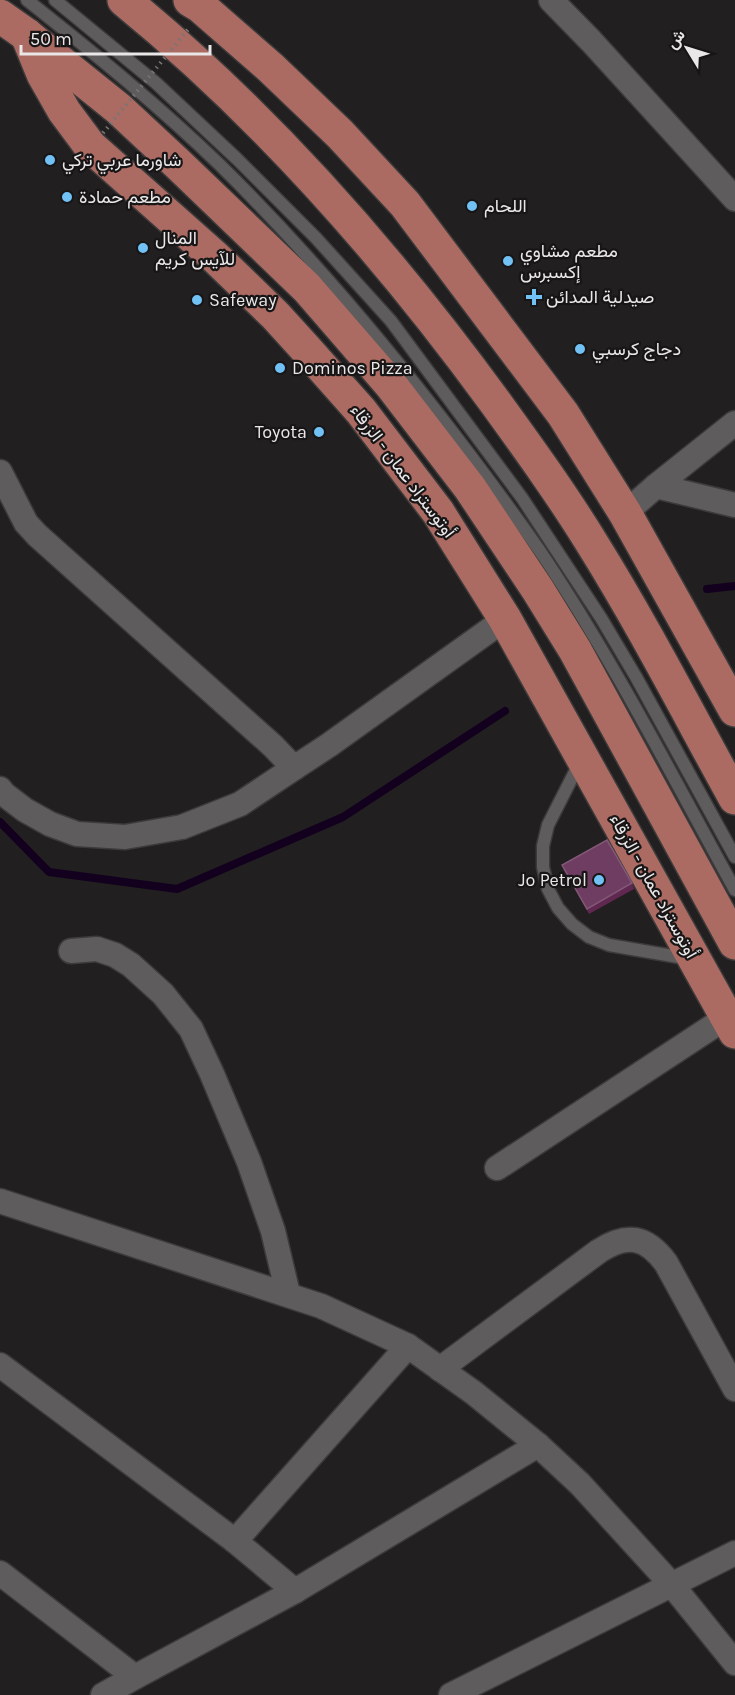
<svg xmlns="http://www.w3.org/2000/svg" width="735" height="1695" viewBox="0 0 735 1695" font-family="Karla,Vazirmatn,sans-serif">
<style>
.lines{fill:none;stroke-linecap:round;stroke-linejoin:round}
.stream{stroke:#13001f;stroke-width:8}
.service-casing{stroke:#3c3a3a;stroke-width:15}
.minor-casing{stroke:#3c3a3a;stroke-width:27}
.trunk-casing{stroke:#3c3a3a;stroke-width:36}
.service{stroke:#5f5c5d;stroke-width:12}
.minor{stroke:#5f5c5d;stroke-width:24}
.trunk{stroke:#ab6b62;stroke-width:33}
.path-bridge{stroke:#777575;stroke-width:4;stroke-dasharray:1.5 4.5;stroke-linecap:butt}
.wall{fill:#602851}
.building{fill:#6f3d62;stroke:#825877;stroke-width:1.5}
.poi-dot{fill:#71c1f5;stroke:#181516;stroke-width:2}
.labels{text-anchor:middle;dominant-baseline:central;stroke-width:4.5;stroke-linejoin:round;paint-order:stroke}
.poi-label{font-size:18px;fill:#e9e7e8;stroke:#181516;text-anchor:start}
.street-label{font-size:18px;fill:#e9e7e8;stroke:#181516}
</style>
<rect width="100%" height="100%" fill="#211f1f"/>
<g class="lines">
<!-- stream -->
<g class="stream">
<polyline points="707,589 735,586"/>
<polyline points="0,822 49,872 177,889 343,817 505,711"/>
</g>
<defs>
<g id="service">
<path d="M27,0C94,53 159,106 220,165C305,249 382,340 454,434C486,476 517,517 546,560C616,666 674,779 735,890"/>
<polyline points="55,0 156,83 237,159 316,238 391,321 522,498 601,618 636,677 735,857"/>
<polyline points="580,762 548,825 543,846 543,867 548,889 558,908 572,924 589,937 609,945 690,959"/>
</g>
<g id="minor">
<polyline points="551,0 591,41 735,199"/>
<polyline points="0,472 26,523 37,535 273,746 294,768 329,745 505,619"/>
<polyline points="656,486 735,505"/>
<polyline points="625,513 656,486 735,423"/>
<polyline points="0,789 4,794 25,810 50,824 77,834 125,837 182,827 240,804 294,768"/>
<polyline points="71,951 97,949 115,955 131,965 163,994 191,1029 212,1074 249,1162 273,1231 288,1294"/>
<polyline points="497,1168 727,1017"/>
<polyline points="0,1201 321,1306 408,1346 474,1393 538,1445 580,1484 672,1585 735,1663"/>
<polyline points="0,1365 235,1541 295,1591"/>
<path d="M440,1369L599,1251C627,1233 646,1236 666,1263L735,1389"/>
<polyline points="235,1541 408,1346"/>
<polyline points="0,1573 135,1677"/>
<polyline points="103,1695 135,1677 295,1591 538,1445"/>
<polyline points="451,1695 735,1553"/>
</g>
<g id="trunk">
<path d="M124,0C266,116 387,254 495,402C529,449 563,496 593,545C644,627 688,713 735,798"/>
<polyline points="190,0 200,6 271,68 340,134 405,204 563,414 625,513 735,710"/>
<polyline points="0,16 27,35 119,109 178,164 307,288 391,385 470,488 538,590 575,650 735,943"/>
<polyline points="27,35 43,74 64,111 90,146 215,257 275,315 305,348 361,411 438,512 505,619 735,1032"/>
</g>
</defs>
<!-- service casing -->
<use href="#service" class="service-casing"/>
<!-- minor casing -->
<use href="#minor" class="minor-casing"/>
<!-- trunk casing -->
<use href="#trunk" class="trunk-casing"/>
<!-- service -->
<use href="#service" class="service"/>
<!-- minor -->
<use href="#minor" class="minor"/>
<!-- trunk -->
<use href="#trunk" class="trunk"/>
<!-- path-bridge -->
<polyline class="path-bridge" points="103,133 190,27"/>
</g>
<!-- wall -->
<polygon class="wall" points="562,865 632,883 634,889 589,914 564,870"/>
<!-- building -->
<polygon class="building" points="607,840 632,883 587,909 562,865"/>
<!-- markers -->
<g class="poi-dot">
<circle cx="50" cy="160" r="6"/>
<circle cx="67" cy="197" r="6"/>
<circle cx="472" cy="206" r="6"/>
<circle cx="143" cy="248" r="6"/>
<circle cx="508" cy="261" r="6"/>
<path d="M531 288h6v6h6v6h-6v6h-6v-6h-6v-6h6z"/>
<circle cx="197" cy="300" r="6"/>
<circle cx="580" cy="349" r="6"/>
<circle cx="280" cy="368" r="6"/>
<circle cx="319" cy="432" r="6"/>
<circle cx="599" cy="880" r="6"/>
</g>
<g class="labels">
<!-- poi labels -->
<g class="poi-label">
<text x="62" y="160">شاورما عربي تركي</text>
<text x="79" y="197">مطعم حمادة</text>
<text x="484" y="206">اللحام</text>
<text x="155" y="238">المنال<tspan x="155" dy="21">للآيس كريم</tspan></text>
<text x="520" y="251">مطعم مشاوي<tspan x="520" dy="21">إكسبرس</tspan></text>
<text x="546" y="297">صيدلية المدائن</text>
<text x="209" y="300">Safeway</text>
<text x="592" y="349">دجاج كرسبي</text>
<text x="292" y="368">Dominos Pizza</text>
<text x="307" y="432" text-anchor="end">Toyota</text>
<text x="587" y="880" text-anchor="end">Jo Petrol</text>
</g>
<!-- street labels -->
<g class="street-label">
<text transform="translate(403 471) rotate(53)">أوتوستراد عمان - الزرقاء</text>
<text transform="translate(654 886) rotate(61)">أوتوستراد عمان - الزرقاء</text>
</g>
</g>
<!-- north arrow -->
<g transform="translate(687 48) rotate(308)" stroke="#181516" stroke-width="4.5" paint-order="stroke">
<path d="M0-4.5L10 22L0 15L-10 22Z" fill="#e9e7e8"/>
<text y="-9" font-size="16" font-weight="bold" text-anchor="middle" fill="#e9e7e8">ش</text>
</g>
<!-- scale -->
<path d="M21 45v9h189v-9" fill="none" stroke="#e9e7e8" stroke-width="3"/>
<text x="30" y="45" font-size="18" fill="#e9e7e8" stroke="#181516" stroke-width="4.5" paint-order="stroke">50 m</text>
</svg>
